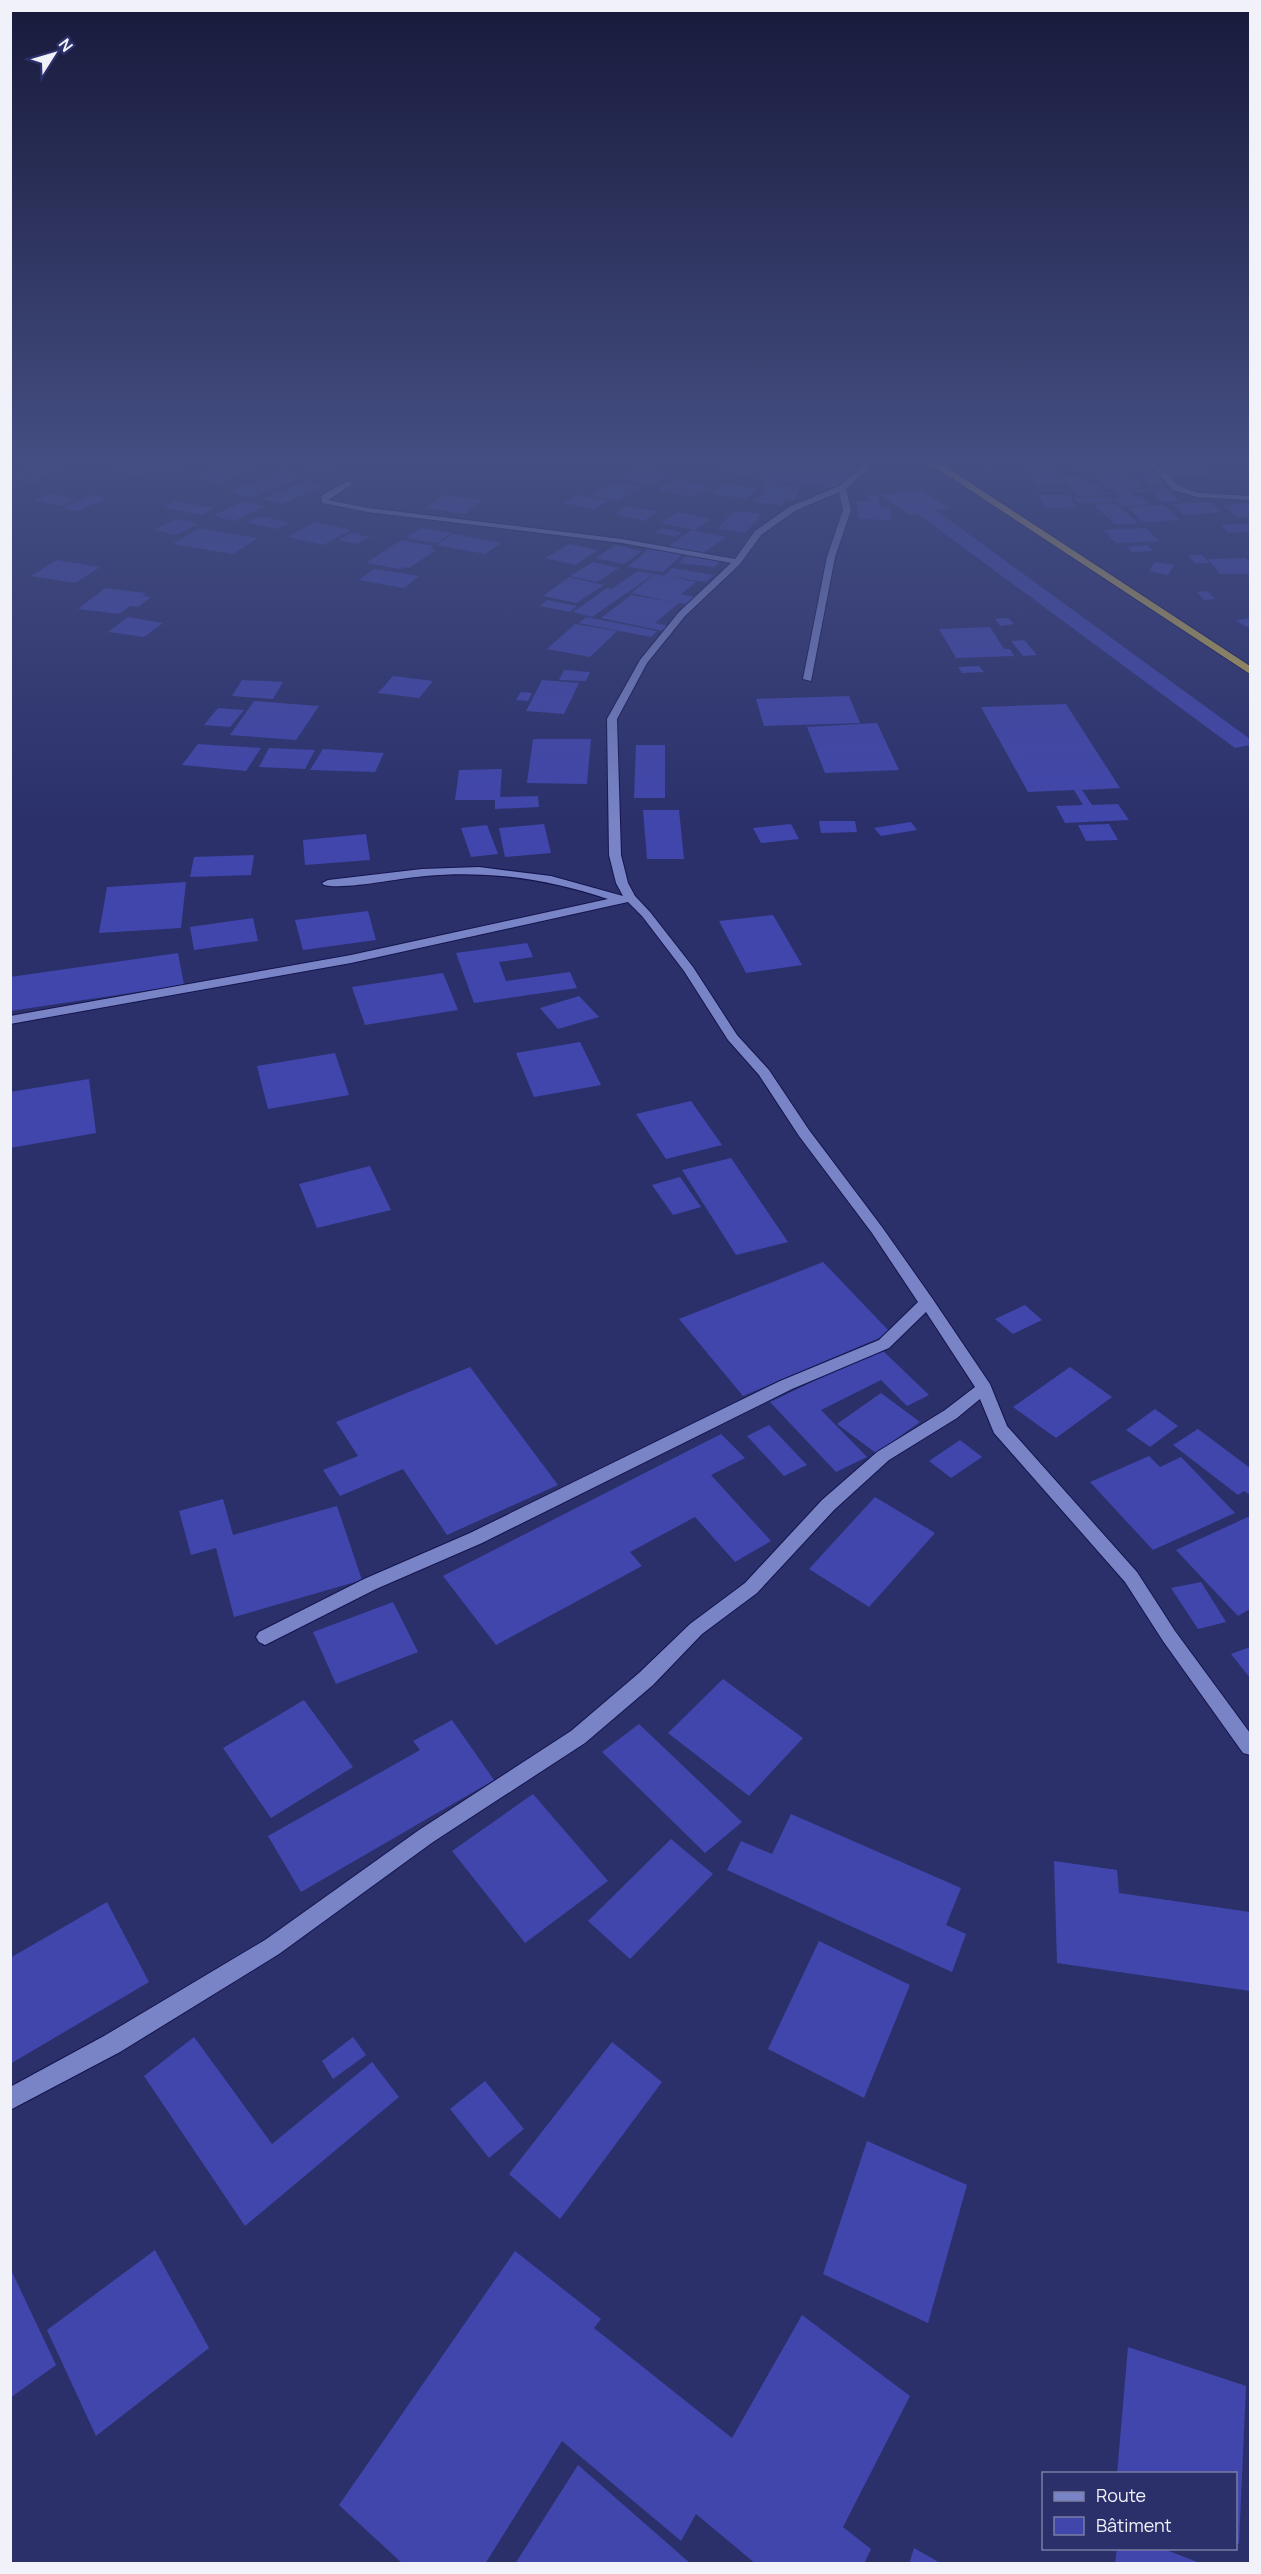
<svg xmlns="http://www.w3.org/2000/svg" width="1261" height="2574" viewBox="0 0 1261 2574" font-family="Manrope,sans-serif">
<style>
.building{fill:#4146ac}
.lines{fill:none;stroke-linecap:round;stroke-linejoin:round}
.minor-casing{stroke:#15144d;stroke-width:2}
.highway-casing{stroke:#15144d;stroke-width:2}
.minor{fill:#7984c7;fill-rule:evenodd}
.highway{fill:#c4ac4a;fill-rule:evenodd}
</style>
<rect width="100%" height="100%" fill="#2b306b"/>
<!-- building -->
<g class="building">
<polygon points="42,463 74,463 41,476 22,471"/>
<polygon points="126,463 154,467 163,463 189,463 169,471 156,468 136,476 110,470"/>
<polygon points="222,463 238,463 255,467 220,483 192,477"/>
<polygon points="307,463 345,463 323,473 299,467"/>
<polygon points="700,463 736,463 731,469"/>
<polygon points="739,463 760,463 763,464 753,478 731,476"/>
<polygon points="808,463 855,463 843,489 796,484"/>
<polygon points="981,463 1016,463 1016,465 984,467"/>
<polygon points="1022,463 1049,463 1059,476 1033,477"/>
<polygon points="1070,463 1105,463 1110,470 1076,471"/>
<polygon points="1108,463 1142,463 1166,484 1150,485 1131,469 1112,470"/>
<polygon points="1156,463 1202,463 1214,477 1169,478"/>
<polygon points="766,465 802,468 796,484 760,481"/>
<polygon points="639,467 672,474 653,485 620,478"/>
<polygon points="282,469 309,476 301,479 281,474 297,479 252,498 228,492"/>
<polygon points="1125,471 1142,488 1129,489 1143,489 1146,492 1132,493 1135,497 1141,496 1149,505 1121,506 1113,498 1120,497 1113,489 1106,489 1090,472"/>
<polygon points="10,472 43,478 33,482 10,478"/>
<polygon points="1077,475 1085,483 1097,482 1108,495 1077,496 1066,483 1039,485 1032,478"/>
<polygon points="676,479 711,487 693,497 658,490"/>
<polygon points="304,480 325,485 282,504 262,499"/>
<polygon points="616,481 644,487 618,501 590,495"/>
<polygon points="724,483 759,489 747,499 712,494"/>
<polygon points="766,483 801,486 794,500 784,499 782,505 754,503 756,498 776,499 758,497"/>
<polygon points="1166,487 1179,501 1161,502 1149,488"/>
<polygon points="919,489 950,508 910,515 880,495"/>
<polygon points="51,493 76,499 61,506 35,500"/>
<polygon points="93,495 107,498 77,511 62,508"/>
<polygon points="443,495 482,500 465,514 426,508"/>
<polygon points="577,495 608,501 594,509 563,503"/>
<polygon points="867,495 878,495 880,507 890,508 892,520 859,519 856,501 869,502"/>
<polygon points="1038,495 1069,495 1077,507 1046,508"/>
<polygon points="1109,497 1113,502 1078,503 1073,498"/>
<polygon points="176,501 214,508 202,515 164,507"/>
<polygon points="243,501 264,506 234,521 213,516"/>
<polygon points="1210,502 1222,512 1183,515 1172,504"/>
<polygon points="1250,503 1250,516 1236,517 1223,505"/>
<polygon points="1116,504 1138,523 1115,524 1094,505"/>
<polygon points="1164,505 1179,520 1142,522 1128,507"/>
<polygon points="629,506 658,512 643,521 615,514"/>
<polygon points="734,511 762,514 745,533 717,529"/>
<polygon points="937,511 1250,739 1250,745 1235,748 918,514"/>
<polygon points="677,512 711,519 695,530 661,523"/>
<polygon points="261,516 290,523 276,529 247,522"/>
<polygon points="176,519 198,524 176,535 154,530"/>
<polygon points="315,522 351,530 323,545 288,537"/>
<polygon points="1250,524 1250,532 1229,533 1221,525"/>
<polygon points="199,528 258,538 233,554 173,544"/>
<polygon points="421,528 452,533 437,543 406,538"/>
<polygon points="662,528 682,533 675,537 655,532"/>
<polygon points="1146,528 1159,541 1116,543 1103,530"/>
<polygon points="691,530 726,537 703,553 669,546"/>
<polygon points="352,533 370,537 356,544 338,540"/>
<polygon points="453,534 501,543 485,554 437,545"/>
<polygon points="401,540 434,546 430,549 436,550 409,568 403,567 400,569 366,563"/>
<polygon points="569,544 598,550 575,565 545,558"/>
<polygon points="615,545 642,551 624,564 596,558"/>
<polygon points="1148,545 1153,551 1132,552 1127,547"/>
<polygon points="648,549 683,554 663,572 628,567"/>
<polygon points="686,555 721,560 715,567 679,563"/>
<polygon points="1188,555 1202,555 1209,563 1195,563"/>
<polygon points="1246,558 1250,564 1250,574 1220,574 1208,559"/>
<polygon points="57,560 100,567 75,583 31,576"/>
<polygon points="593,562 619,568 597,582 570,576"/>
<polygon points="1155,562 1174,565 1168,575 1149,571"/>
<polygon points="672,568 714,575 706,582 667,576 696,582 681,594 695,597 686,604 679,603 655,623 668,626 663,631 601,618 631,595 672,602 631,593 655,574 664,576"/>
<polygon points="374,569 419,576 404,588 359,580"/>
<polygon points="638,571 654,574 592,617 573,612 607,588 611,589"/>
<polygon points="569,577 604,585 577,603 543,596"/>
<polygon points="105,588 146,593 143,596 151,597 138,607 130,606 119,614 78,609"/>
<polygon points="1207,591 1215,599 1204,600 1197,592"/>
<polygon points="547,600 577,606 570,612 540,606"/>
<polygon points="128,617 163,623 144,637 108,632"/>
<polygon points="586,617 657,631 651,637 579,623"/>
<polygon points="1008,618 1014,624 1001,626 995,619"/>
<polygon points="1250,618 1250,626 1246,627 1236,620"/>
<polygon points="575,624 617,631 590,657 547,649"/>
<polygon points="990,627 1004,649 1010,649 1014,656 956,658 939,629"/>
<polygon points="1024,640 1037,655 1023,656 1011,641"/>
<polygon points="979,666 984,672 962,673 958,667"/>
<polygon points="564,670 590,672 586,681 559,680"/>
<polygon points="393,676 433,681 419,698 378,693"/>
<polygon points="242,680 283,682 273,699 232,696"/>
<polygon points="542,680 579,683 564,714 526,711"/>
<polygon points="521,692 532,693 528,701 516,700"/>
<polygon points="849,696 860,723 764,726 756,699"/>
<polygon points="254,701 319,706 296,740 230,735"/>
<polygon points="1066,704 1120,788 1082,790 1092,805 1118,804 1129,820 1065,823 1056,806 1083,805 1074,790 1028,792 981,707"/>
<polygon points="218,708 244,710 230,727 204,725"/>
<polygon points="877,723 899,770 825,773 807,727"/>
<polygon points="533,739 591,739 587,784 527,783"/>
<polygon points="198,744 261,748 246,771 182,765"/>
<polygon points="636,745 665,745 665,798 634,798"/>
<polygon points="269,748 315,750 305,769 259,767"/>
<polygon points="323,749 384,753 375,772 310,770"/>
<polygon points="502,769 500,797 538,796 539,807 495,809 495,800 455,800 459,770"/>
<polygon points="643,810 679,810 684,859 647,859"/>
<polygon points="819,821 855,821 857,832 821,833"/>
<polygon points="911,822 917,830 881,836 874,828"/>
<polygon points="544,824 551,853 505,857 499,828"/>
<polygon points="791,824 799,839 761,843 753,828"/>
<polygon points="1109,824 1118,840 1086,841 1078,825"/>
<polygon points="487,825 498,854 471,857 461,828"/>
<polygon points="366,834 370,860 305,865 303,840"/>
<polygon points="254,855 251,875 190,877 194,857"/>
<polygon points="186,882 181,928 99,933 107,887"/>
<polygon points="368,911 376,940 303,950 295,920"/>
<polygon points="773,915 802,965 746,973 719,921"/>
<polygon points="253,918 258,941 194,950 190,927"/>
<polygon points="527,943 533,957 499,962 506,981 570,972 577,988 474,1003 456,953"/>
<polygon points="178,953 184,985 10,1011 10,977"/>
<polygon points="443,973 458,1010 365,1025 352,987"/>
<polygon points="579,996 599,1017 558,1029 540,1008"/>
<polygon points="580,1042 601,1085 534,1097 516,1053"/>
<polygon points="335,1053 349,1095 268,1109 257,1066"/>
<polygon points="89,1079 96,1133 10,1148 10,1092"/>
<polygon points="691,1101 722,1145 666,1159 636,1114"/>
<polygon points="731,1158 788,1242 736,1255 682,1170"/>
<polygon points="370,1166 391,1210 317,1228 299,1184"/>
<polygon points="680,1177 701,1207 673,1215 652,1185"/>
<polygon points="823,1262 891,1333 743,1396 679,1319"/>
<polygon points="1025,1305 1042,1320 1013,1334 995,1319"/>
<polygon points="881,1349 929,1395 907,1406 881,1380 821,1410 867,1457 836,1472 770,1402"/>
<polygon points="470,1367 558,1485 447,1535 403,1469 340,1496 323,1470 358,1456 336,1422"/>
<polygon points="1070,1367 1112,1397 1056,1438 1013,1407"/>
<polygon points="881,1393 920,1422 876,1453 837,1424"/>
<polygon points="1155,1409 1178,1426 1150,1447 1126,1430"/>
<polygon points="769,1425 807,1465 784,1476 747,1436"/>
<polygon points="1198,1429 1250,1468 1250,1495 1244,1491 1238,1495 1173,1445"/>
<polygon points="721,1434 745,1458 711,1475 771,1541 735,1562 695,1517 630,1552 642,1566 496,1645 443,1576"/>
<polygon points="960,1440 982,1457 951,1478 929,1461"/>
<polygon points="1149,1456 1160,1467 1181,1457 1235,1513 1153,1550 1090,1482"/>
<polygon points="875,1497 935,1533 869,1607 809,1569"/>
<polygon points="223,1499 233,1535 337,1506 362,1580 234,1617 216,1548 191,1555 179,1511"/>
<polygon points="1250,1516 1250,1609 1238,1616 1176,1550"/>
<polygon points="1201,1582 1226,1622 1198,1629 1171,1588"/>
<polygon points="393,1602 418,1652 336,1684 313,1632"/>
<polygon points="1250,1647 1250,1678 1231,1654"/>
<polygon points="723,1679 803,1738 749,1796 668,1733"/>
<polygon points="304,1700 353,1767 271,1818 223,1748"/>
<polygon points="452,1720 494,1780 301,1892 268,1836 420,1750 413,1741"/>
<polygon points="639,1724 742,1822 705,1853 602,1752"/>
<polygon points="533,1794 608,1881 525,1943 452,1851"/>
<polygon points="791,1814 961,1888 946,1925 966,1934 952,1972 727,1870 741,1841 772,1854"/>
<polygon points="671,1839 713,1874 630,1959 588,1921"/>
<polygon points="1054,1861 1117,1870 1119,1893 1250,1912 1250,1991 1057,1963"/>
<polygon points="107,1902 149,1982 10,2064 10,1958"/>
<polygon points="819,1941 910,1985 864,2098 768,2049"/>
<polygon points="194,2037 272,2144 372,2062 399,2097 245,2226 144,2076"/>
<polygon points="353,2037 366,2055 333,2079 322,2061"/>
<polygon points="612,2042 662,2082 560,2219 509,2174"/>
<polygon points="485,2081 524,2129 489,2158 450,2109"/>
<polygon points="867,2141 967,2185 928,2323 823,2274"/>
<polygon points="155,2250 209,2348 96,2436 47,2330"/>
<polygon points="515,2251 601,2319 594,2328 732,2438 802,2315 910,2396 843,2527 871,2549 864,2564 756,2564 696,2514 681,2541 562,2441 485,2564 403,2564 339,2505"/>
<polygon points="10,2268 56,2365 10,2398"/>
<polygon points="1128,2347 1246,2386 1239,2544 1236,2543 1236,2474 1117,2474"/>
<polygon points="578,2465 691,2564 515,2564"/>
<polygon points="914,2548 942,2564 909,2564"/>
<polygon points="1117,2548 1161,2548 1200,2563 1115,2564"/>
</g>
<g class="lines">
<defs>
<g id="minor">
<path d="M867,463H875L846,489L851,510L835,557L811,681L803,679L827,557L843,510L839,492L795,511L761,535L740,564L685,616L647,663L617,719L621,855L628,883L635,896L650,912L693,967L737,1035L769,1070L809,1130L882,1227L932,1298L990,1384L1007,1426L1137,1572L1175,1631L1250,1733V1755L1243,1753L1163,1641L1125,1582L994,1433L980,1399L957,1418L889,1460L834,1510L757,1593L702,1634L653,1685L585,1743L433,1842L279,1954L120,2052L10,2110V2087L104,2036L265,1940L419,1830L571,1731L639,1673L690,1624L745,1583L822,1500L877,1452L945,1410L975,1387L926,1312L889,1348L792,1389L482,1543L376,1589L271,1642L265,1645L259,1642L256,1637L259,1632L364,1579L470,1533L780,1381L879,1340L918,1302L872,1233L799,1136L759,1075L728,1040L684,971L642,916L628,902L351,963L10,1024V1016L351,955L608,899C548,879 488,870 425,876C400,878 345,890 324,885L322,883L328,880L422,869L479,867L551,876L623,896L616,883L609,855L607,719L640,660L679,612L731,563L622,543L368,512L322,503L321,496L348,481L352,483L351,485L328,500L368,508L622,539L735,559L755,531L789,507L839,486Z"/>
<polygon points="1148,463 1156,463 1179,486 1198,493 1250,496 1250,500 1197,497 1173,490"/>
</g>
<polygon id="highway" points="929,463 940,463 1250,666 1250,674"/>
</defs>
<!-- minor casing -->
<use href="#minor" class="minor-casing"/>
<!-- highway casing -->
<use href="#highway" class="highway-casing"/>
<!-- minor -->
<use href="#minor" class="minor"/>
<!-- highway -->
<use href="#highway" class="highway"/>
</g>
<!-- sky -->
<linearGradient id="sky" x2="0" y2="1"><stop stop-color="#181a3b"/><stop offset="0.56" stop-color="#444e82"/><stop offset="1" stop-color="#444e82" stop-opacity="0"/></linearGradient>
<rect width="1261" height="824" fill="url(#sky)"/>
<!-- border -->
<rect width="1261" height="2574" fill="none" stroke="#f0f1f9" stroke-width="24"/>
<!-- legend -->
<rect x="1042" y="2472" width="195" height="78" fill="#2b306b" stroke="#7a7da4" stroke-width="1.5"/>
<rect x="1054" y="2492" width="30" height="9" fill="#7984c7" stroke="#7a7da4" stroke-width="1.5"/>
<text x="1096" y="2502" font-size="18" fill="#f0f1f9">Route</text>
<rect x="1054" y="2517" width="30" height="18" fill="#4146ac" stroke="#7a7da4" stroke-width="1.5"/>
<text x="1096" y="2532" font-size="18" fill="#f0f1f9">Bâtiment</text>
<!-- north arrow -->
<g transform="translate(54 54) rotate(53)" stroke="#2b306b" stroke-width="4.5" paint-order="stroke">
<path d="M0-4.5L10 22L0 15L-10 22Z" fill="#f0f1f9"/>
<text y="-9" font-size="16" font-weight="bold" text-anchor="middle" fill="#f0f1f9">N</text>
</g>
</svg>
